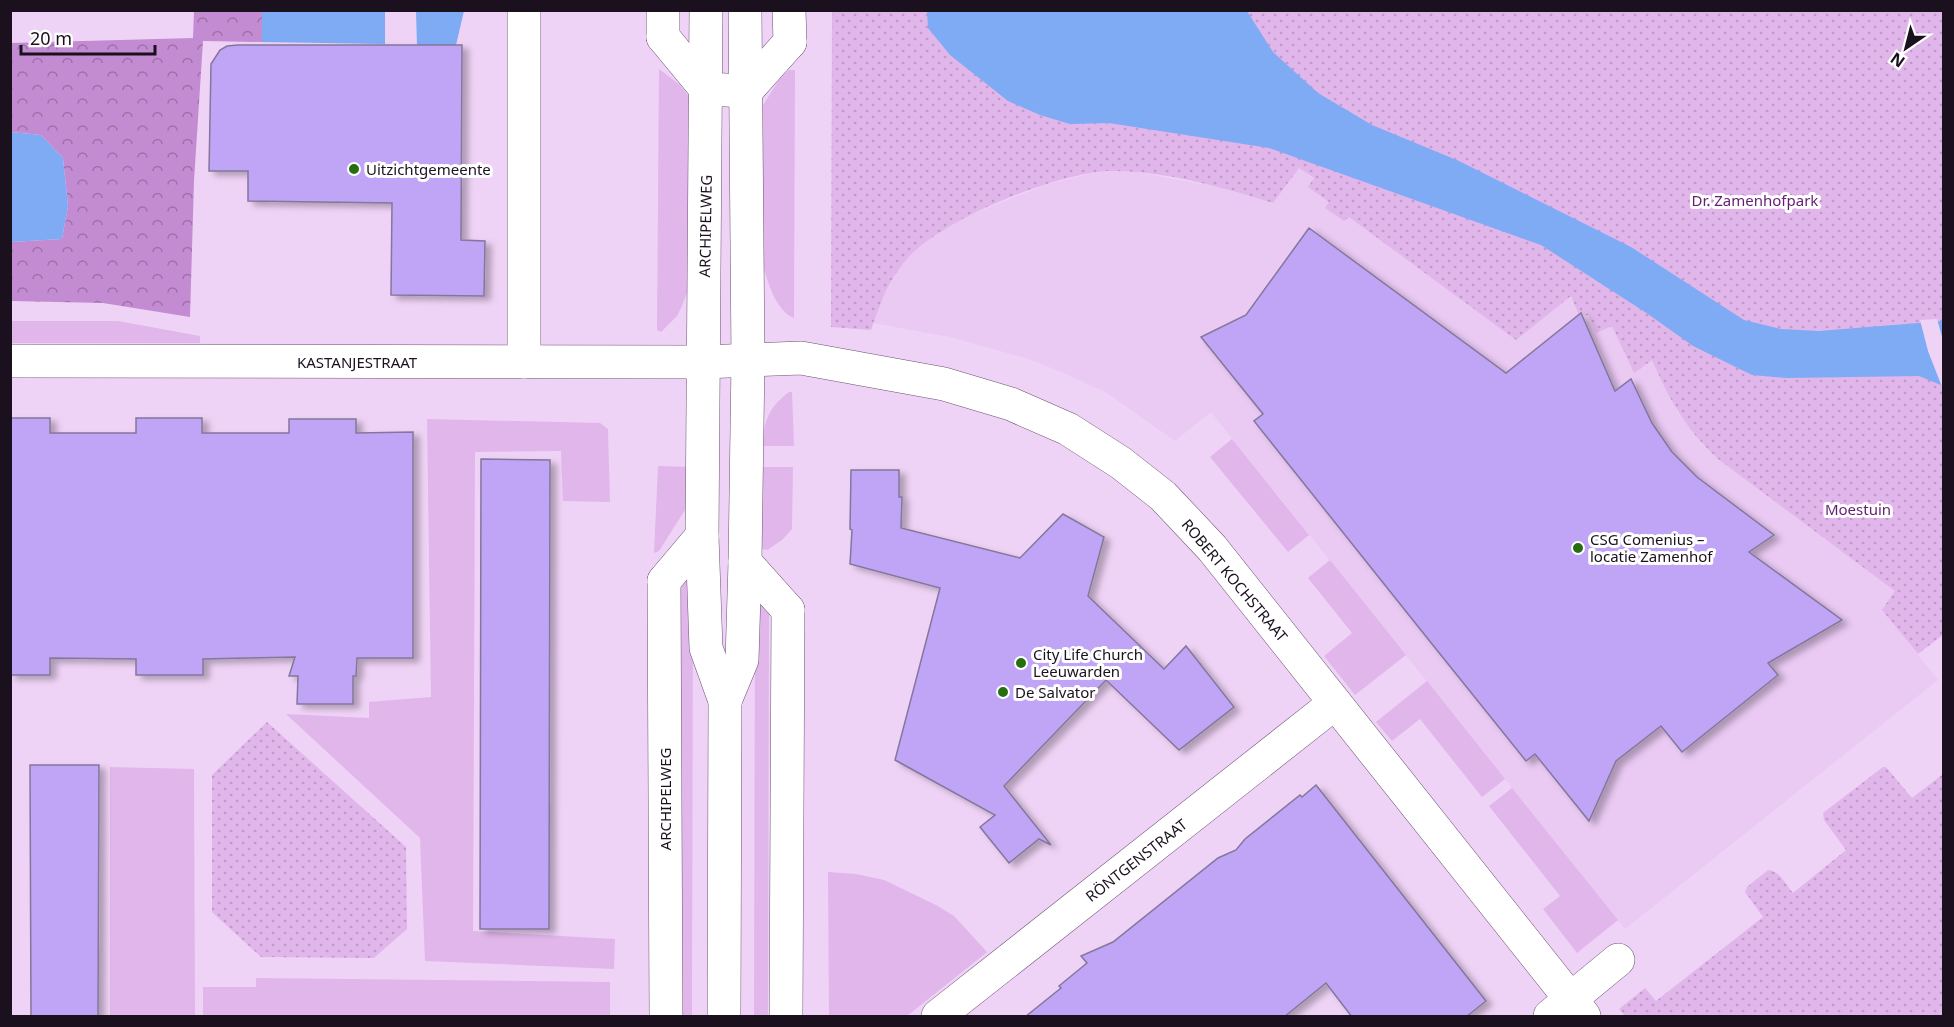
<svg xmlns="http://www.w3.org/2000/svg" width="1954" height="1027" viewBox="0 0 1954 1027" font-family="'Noto Sans',sans-serif">
<style>
.built{fill:#eac9f3}
.grass{fill:#e1b6eb}
.forest{fill:url(#forest-crowns)}
.park{fill:url(#park-dots)}
.water{fill:#7eabf4}
.pier{fill:#efd3f6}
.building{fill:#c0a4f5;stroke:#83779c;stroke-width:1.5;filter:url(#shadow)}
.lines{fill:none;stroke-linecap:round;stroke-linejoin:round}
.minor-casing{stroke:#6b5271;stroke-width:34}
.major-casing{stroke:#6b5271;stroke-width:34}
.minor{stroke:#fff;stroke-width:33}
.major{stroke:#fff;stroke-width:33}
.poi-dot{fill:#276f0e;stroke:#fff;stroke-width:2}
.labels{text-anchor:middle;dominant-baseline:central;stroke-width:6;stroke-linejoin:round;paint-order:stroke}
.poi-label{font-size:15px;fill:#1b111e;stroke:#fff;text-anchor:start}
.park-label{font-size:15px;fill:#631e73;stroke:#fff}
.street-label{font-size:15px;fill:#1b111e;stroke:#fff}
</style>
<defs>
<pattern id="forest-crowns" width="20" height="18" patternUnits="userSpaceOnUse" patternTransform="scale(1.5)"><rect width="20" height="18" fill="#c38bd1"/><path d="M2 6a3 3 0 1 1 6 0M12 15a3 3 0 1 1 6 0" fill="none" stroke="#9e70a9"/></pattern>
<pattern id="park-dots" width="8" height="8" patternUnits="userSpaceOnUse" patternTransform="scale(1.5)"><rect width="8" height="8" fill="#e1b6eb"/><path d="M2 2h.1M6 6h.1" fill="none" stroke="#c09bc9" stroke-width="1.8" stroke-linecap="round"/></pattern>
<filter id="shadow"><feDropShadow dx="6" dy="4" stdDeviation="3" flood-color="#0004"/></filter>
</defs>
<rect width="100%" height="100%" fill="#efd3f6"/>
<!-- built -->
<polygon class="built" points="1299,168 1314,179 1329,203 1325,208 1345,221 1348,217 1571,296 1579,314 1588,315 1596,332 1612,326 1634,373 1652,359 1678,413 1704,446 1718,459 1896,591 1882,610 1938,680 1625,929 1211,412 1175,441 1107,393 1066,374 1029,359 950,337 873,323 880,301 888,285 898,270 917,248 945,228 968,216 1045,185 1089,174 1110,171 1135,172 1223,188 1273,203"/>
<!-- grass -->
<g class="grass">
<polygon points="659,69 680,85 690,98 692,257 687,293 682,306 677,316 661,332 657,330"/>
<path d="M789,70H795L794,318C775,311 766,278 762,260L758,113L779,80Z"/>
<polygon points="11,321 118,321 200,336 200,343 11,343"/>
<path d="M789,392H792L794,446H762C764,421 768,408 789,392Z"/>
<polygon points="427,419 600,423 608,429 610,502 563,501 561,451 475,452 473,931 615,939 614,969 425,961 420,838 286,714 369,718 369,702 431,697"/>
<polygon points="1232,439 1309,535 1288,552 1210,457"/>
<polygon points="658,466 690,467 689,501 685,510 659,551 654,553"/>
<polygon points="762,467 793,467 792,529 782,540 767,550 762,549"/>
<polygon points="1330,560 1406,655 1355,695 1324,656 1352,633 1308,578"/>
<polygon points="685,579 693,584 692,1016 679,1016 680,584"/>
<polygon points="758,598 769,610 768,1016 754,1016 755,610"/>
<polygon points="1427,681 1505,779 1482,797 1420,719 1392,741 1376,722"/>
<polygon points="110,767 194,769 195,1016 110,1016"/>
<polygon points="1512,788 1618,920 1577,953 1543,909 1560,896 1489,806"/>
<polygon points="828,872 856,874 884,880 936,905 954,916 987,952 907,1016 829,1016"/>
<polygon points="256,978 610,982 610,1016 203,1016 203,987 256,987"/>
</g>
<!-- forest -->
<polygon class="forest" points="194,11 262,11 262,42 203,41 194,181 190,317 103,303 11,301 11,242 62,239 68,206 63,158 41,135 11,132 10,43 193,38"/>
<!-- park -->
<g class="park">
<path d="M832,11H1943L1944,634L1918,654L1882,610L1895,591L1718,459C1684,427 1671,402 1652,360L1634,373L1612,326L1596,333L1588,315L1583,316L1581,313L1579,315L1571,296L1516,340L1349,217L1344,221L1325,208L1329,202L1308,187L1314,178L1299,168L1273,203C1221,187 1166,171 1112,171C1061,171 942,219 908,258C886,283 882,300 871,330L831,327Z"/>
<polygon points="267,722 406,847 407,929 374,958 261,957 212,912 212,775"/>
<path d="M1883,767H1886L1912,798L1943,774V1016H1625L1619,1009L1645,988L1656,1001L1763,917L1745,892L1747,887L1768,870C1779,870 1786,885 1793,893L1846,850L1824,820L1823,813Z"/>
</g>
<!-- water -->
<g class="water">
<polygon points="262,11 385,11 385,44 262,42"/>
<polygon points="416,11 464,11 456,45 417,46"/>
<polygon points="927,11 1247,11 1273,52 1318,93 1372,125 1459,161 1631,247 1744,320 1781,329 1819,331 1943,321 1943,389 1941,385 1919,376 1787,378 1752,375 1693,346 1648,314 1541,245 1269,148 1109,123 1070,124 1040,115 1008,101 950,55 928,28"/>
<polygon points="11,132 41,135 63,158 68,206 62,239 11,242"/>
</g>
<!-- pier -->
<polygon class="pier" points="1937,319 1943,340 1944,392 1928,351 1920,320"/>
<!-- building -->
<g class="building">
<polygon points="238,45 462,45 461,240 485,241 484,296 391,295 392,203 248,201 248,171 209,171 211,64 220,50 227,46"/>
<polygon points="1309,228 1506,373 1581,313 1615,391 1631,379 1652,423 1672,452 1697,477 1774,535 1749,552 1842,620 1768,663 1778,675 1682,752 1661,726 1616,761 1589,821 1535,754 1526,761 1428,639 1254,421 1263,414 1201,337 1246,315"/>
<polygon points="10,418 50,418 50,433 136,433 136,418 202,418 202,433 289,433 289,419 356,419 356,433 413,432 413,658 357,658 356,676 353,676 353,704 297,704 298,676 289,676 295,657 203,659 203,675 136,675 136,659 50,658 50,675 10,675"/>
<polygon points="481,459 550,460 549,929 480,929"/>
<polygon points="851,470 899,470 899,497 902,497 901,528 1020,558 1063,514 1104,537 1088,596 1164,669 1186,646 1234,707 1179,750 1106,680 1004,786 1051,845 1039,839 1009,863 980,827 995,815 895,760 940,588 850,564 852,530 850,529"/>
<polygon points="30,765 99,765 98,1017 31,1017"/>
<polygon points="1316,785 1486,1001 1466,1017 1352,1017 1326,983 1284,1017 1025,1017 1061,988 1059,986 1087,963 1081,956 1113,942 1218,858 1236,850 1245,839 1300,795 1302,797"/>
</g>
<g class="lines">
<defs>
<g id="minor">
<polyline points="663,10 663,37"/>
<polyline points="789,10 790,42"/>
<polyline points="10,361 704,362 801,358 944,384 1011,404 1068,429 1121,463 1163,496 1212,548 1584,1016"/>
<polyline points="524,362 524,10"/>
<polyline points="664,581 666,1016"/>
<polyline points="786,1016 788,610"/>
<polyline points="938,1016 1335,703"/>
<polyline points="1550,1016 1618,960"/>
</g>
<g id="major">
<polyline points="706,10 702,536 706,648 725,701 724,1016"/>
<polyline points="663,37 706,89 746,91 790,42"/>
<polyline points="745,562 788,610"/>
<polyline points="664,581 702,536"/>
<polyline points="725,701 742,660 745,562 748,361 745,10"/>
</g>
</defs>
<!-- minor casing -->
<use href="#minor" class="minor-casing"/>
<!-- major casing -->
<use href="#major" class="major-casing"/>
<!-- minor -->
<use href="#minor" class="minor"/>
<!-- major -->
<use href="#major" class="major"/>
</g>
<!-- markers -->
<g class="poi-dot">
<circle cx="354" cy="169" r="6"/>
<circle cx="1578" cy="548" r="6"/>
<circle cx="1021" cy="663" r="6"/>
<circle cx="1003" cy="692" r="6"/>
</g>
<g class="labels">
<!-- poi labels -->
<g class="poi-label">
<text x="366" y="169">Uitzichtgemeente</text>
<text x="1590" y="539">CSG Comenius –<tspan x="1590" dy="17">locatie Zamenhof</tspan></text>
<text x="1033" y="654">City Life Church<tspan x="1033" dy="17">Leeuwarden</tspan></text>
<text x="1015" y="692">De Salvator</text>
</g>
<!-- park labels -->
<g class="park-label">
<text x="1755" y="200">Dr. Zamenhofpark</text>
<text x="1858" y="509">Moestuin</text>
</g>
<!-- street labels -->
<g class="street-label">
<text transform="translate(705 226) rotate(-89)">ARCHIPELWEG</text>
<text x="357" y="362">KASTANJESTRAAT</text>
<text transform="translate(1235 580) rotate(50)">ROBERT KOCHSTRAAT</text>
<text transform="translate(665 799) rotate(-90)">ARCHIPELWEG</text>
<text transform="translate(1136 860) rotate(-38)">RÖNTGENSTRAAT</text>
</g>
</g>
<!-- border -->
<rect width="1954" height="1027" fill="none" stroke="#1b111e" stroke-width="24"/>
<!-- north arrow -->
<g transform="translate(1906 48) rotate(215)" stroke="#ffffff" stroke-width="4.5" paint-order="stroke">
<path d="M0-4.5L10 22L0 15L-10 22Z" fill="#1b111e"/>
<text y="-9" font-size="16" font-weight="bold" text-anchor="middle" fill="#1b111e">N</text>
</g>
<!-- scale -->
<path d="M21 45v9h134v-9" fill="none" stroke="#1b111e" stroke-width="3"/>
<text x="30" y="45" font-size="18" fill="#1b111e" stroke="#ffffff" stroke-width="4.5" paint-order="stroke">20 m</text>
</svg>
